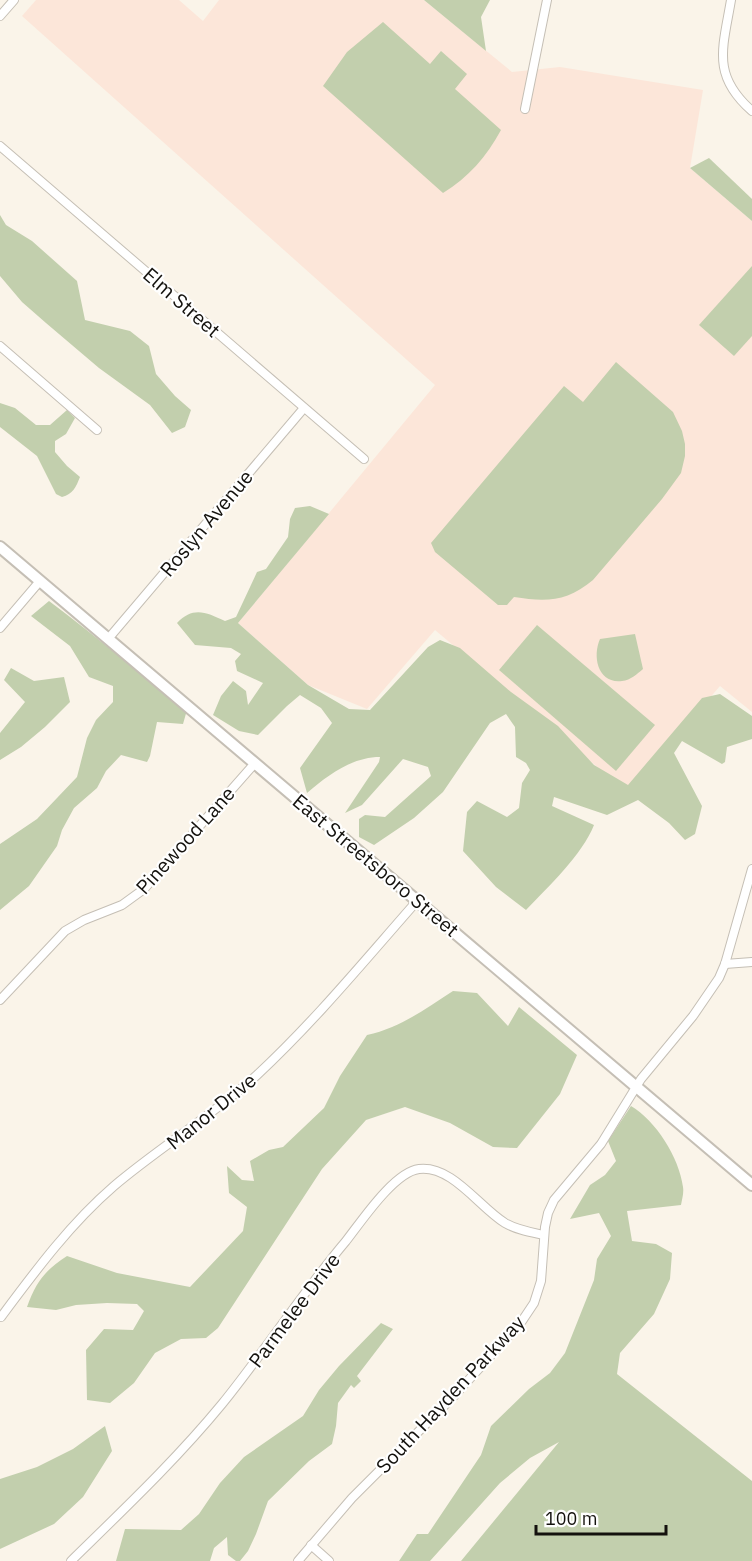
<svg xmlns="http://www.w3.org/2000/svg" width="752" height="1561" viewBox="0 0 752 1561" font-family="'IBM Plex Sans',sans-serif">
<style>
.education{fill:#fce6d9}
.green{fill:#c2cfad}
.lines{fill:none;stroke-linecap:round;stroke-linejoin:round}
.street-casing{stroke:#c5bfb5;stroke-width:10}
.secondary-casing{stroke:#c5bfb5;stroke-width:14}
.street{stroke:#fff;stroke-width:8}
.secondary{stroke:#fff;stroke-width:10}
.labels{text-anchor:middle;dominant-baseline:central;stroke-width:4.5;stroke-linejoin:round;paint-order:stroke}
.street-label{font-size:20px;fill:#14120e;stroke:#fff}
</style>
<rect width="100%" height="100%" fill="#faf4e9"/>
<!-- education -->
<polygon class="education" points="36,0 179,0 203,21 219,0 424,0 512,72 560,67 703,90 690,168 752,221 752,712 720,686 628,793 435,630 367,709 308,685 238,623 435,385 22,16"/>
<!-- green -->
<g class="green">
<polygon points="424,0 490,0 481,17 486,51"/>
<path d="M383,22L430,64L441,51L467,74L455,89L501,130C487,156 468,178 443,193L323,86L347,52Z"/>
<polygon points="709,158 752,199 752,221 690,168"/>
<polygon points="0,215 6,225 32,241 77,281 85,320 130,331 149,346 156,374 175,396 191,410 185,427 172,433 150,405 99,368 46,323 22,302 0,276"/>
<polygon points="752,266 752,336 734,356 699,325"/>
<path d="M616,362L673,412L682,431L685,444V456L681,473L662,499L593,580C567,602 546,602 514,597L507,605H498L435,552L431,543L564,386L583,402Z"/>
<path d="M0,403L15,408L36,425H50L67,410L75,418L66,434L55,441V452L67,466L80,477C76,487 73,494 62,497L56,494L37,456L0,427Z"/>
<path d="M310,506L329,514L238,623L308,685L349,709L370,710L428,647L440,640L460,648L511,692L558,726L594,765L628,785L702,698L720,694L752,716V739L727,747L725,762L722,764L682,741L674,753L702,806L695,834L685,840L669,823L638,800L607,815L554,797L552,806L594,825C582,855 549,886 526,910L496,887L463,851L467,812L477,801L507,817L519,808L522,783L530,770L526,763L516,757L515,727L506,714L490,723L443,792L414,818L374,845L359,837V819L365,815L385,817L431,776L428,767L403,759L362,805L345,813L379,762L380,757C352,757 328,775 307,793L300,768L332,723L321,708L300,695L287,706L258,735L239,731L213,715L221,696L233,681L246,691L248,705L263,683L237,671L235,661L241,654L231,648L195,645L177,623C193,606 206,612 225,621L236,617L257,572L266,569L288,537L290,519L295,508Z"/>
<path d="M49,601C96,636 140,674 187,710L183,724L157,722L150,756L147,762L121,755L106,771L97,788L74,808L62,830L57,846L29,886L0,910V844L37,819L77,777L87,738L96,720L113,702V686L89,677L70,646L31,616Z"/>
<polygon points="537,625 655,725 616,771 499,670"/>
<path d="M635,634L643,669C637,674 631,680 622,681C598,684 592,657 600,639Z"/>
<polygon points="11,668 34,681 64,677 70,702 45,727 21,747 0,760 0,733 25,702 4,680"/>
<path d="M453,991L477,993L508,1026L519,1007L577,1055L560,1094L517,1148L493,1147L450,1123L405,1107L366,1120L322,1169L218,1328L206,1338L181,1339L155,1353L134,1383L110,1403L87,1400L86,1350L104,1329L133,1330L144,1311L137,1304L107,1303L76,1305L56,1310L27,1307C36,1282 45,1270 67,1256L117,1273L190,1287L243,1231L247,1207L229,1193L227,1166L242,1180L254,1181L250,1161L269,1150L283,1147L324,1108L340,1076L367,1035C400,1028 425,1009 453,991Z"/>
<path d="M631,1106C656,1121 679,1157 683,1187C684,1193 682,1199 681,1205L627,1211L632,1241L656,1244L672,1253L670,1279L654,1314L620,1353L617,1374L752,1481V1561H461L559,1442L530,1458L500,1483L430,1561H399L417,1534H428L481,1455L491,1426L529,1389L550,1373L565,1353L594,1280L597,1259L611,1236L599,1213L570,1219L590,1185L605,1175L616,1161L608,1141Z"/>
<polygon points="381,1323 393,1329 357,1376 361,1381 354,1388 351,1385 338,1403 336,1426 332,1444 309,1461 268,1501 256,1534 248,1551 240,1561 236,1561 228,1555 227,1537 214,1548 210,1561 116,1561 125,1529 181,1530 199,1514 220,1483 244,1457 303,1416 319,1390 339,1366"/>
<polygon points="105,1426 112,1451 83,1497 54,1524 0,1549 0,1479 37,1467 73,1449"/>
</g>
<g class="lines">
<defs>
<g id="street">
<path d="M731,0C723,48 711,75 752,111"/>
<polyline points="0,16 14,0"/>
<polyline points="525,109 547,0"/>
<polyline points="0,146 364,459"/>
<polyline points="0,346 97,430"/>
<polyline points="0,628 40,581"/>
<polyline points="108,639 304,408"/>
<polyline points="725,964 752,962"/>
<polyline points="0,1000 65,931 84,920 122,905 144,889 255,763"/>
<path d="M1,1317C36,1270 70,1224 114,1186C160,1147 212,1116 257,1075C315,1021 365,960 417,901"/>
<polyline points="311,1545 329,1561"/>
<path d="M71,1561C123,1510 176,1460 222,1404C265,1351 302,1293 346,1241C361,1222 394,1172 419,1169C452,1165 479,1207 505,1223C517,1230 530,1232 544,1235"/>
<polyline points="298,1561 352,1498 455,1395 522,1321 534,1303 541,1281 545,1227 548,1213 554,1200 601,1144 641,1079 693,1016 719,978 725,964 752,869"/>
</g>
<polyline id="secondary" points="0,547 752,1185"/>
</defs>
<!-- street casing -->
<use href="#street" class="street-casing"/>
<!-- secondary casing -->
<use href="#secondary" class="secondary-casing"/>
<!-- street -->
<use href="#street" class="street"/>
<!-- secondary -->
<use href="#secondary" class="secondary"/>
</g>
<g class="labels">
<!-- street labels -->
<g class="street-label">
<text transform="translate(182 302) rotate(41)">Elm Street</text>
<text transform="translate(206 523) rotate(-50)">Roslyn Avenue</text>
<text transform="translate(185 840) rotate(-48)">Pinewood Lane</text>
<text transform="translate(376 865) rotate(40)">East Streetsboro Street</text>
<text transform="translate(211 1111) rotate(-39)">Manor Drive</text>
<text transform="translate(294 1310) rotate(-53)">Parmelee Drive</text>
<text transform="translate(450 1394) rotate(-47)">South Hayden Parkway</text>
</g>
</g>
<!-- scale -->
<path d="M536 1525v9h130v-9" fill="none" stroke="#14120e" stroke-width="3"/>
<text x="545" y="1525" font-size="18" fill="#14120e" stroke="#ffffff" stroke-width="4.5" paint-order="stroke">100 m</text>
</svg>
